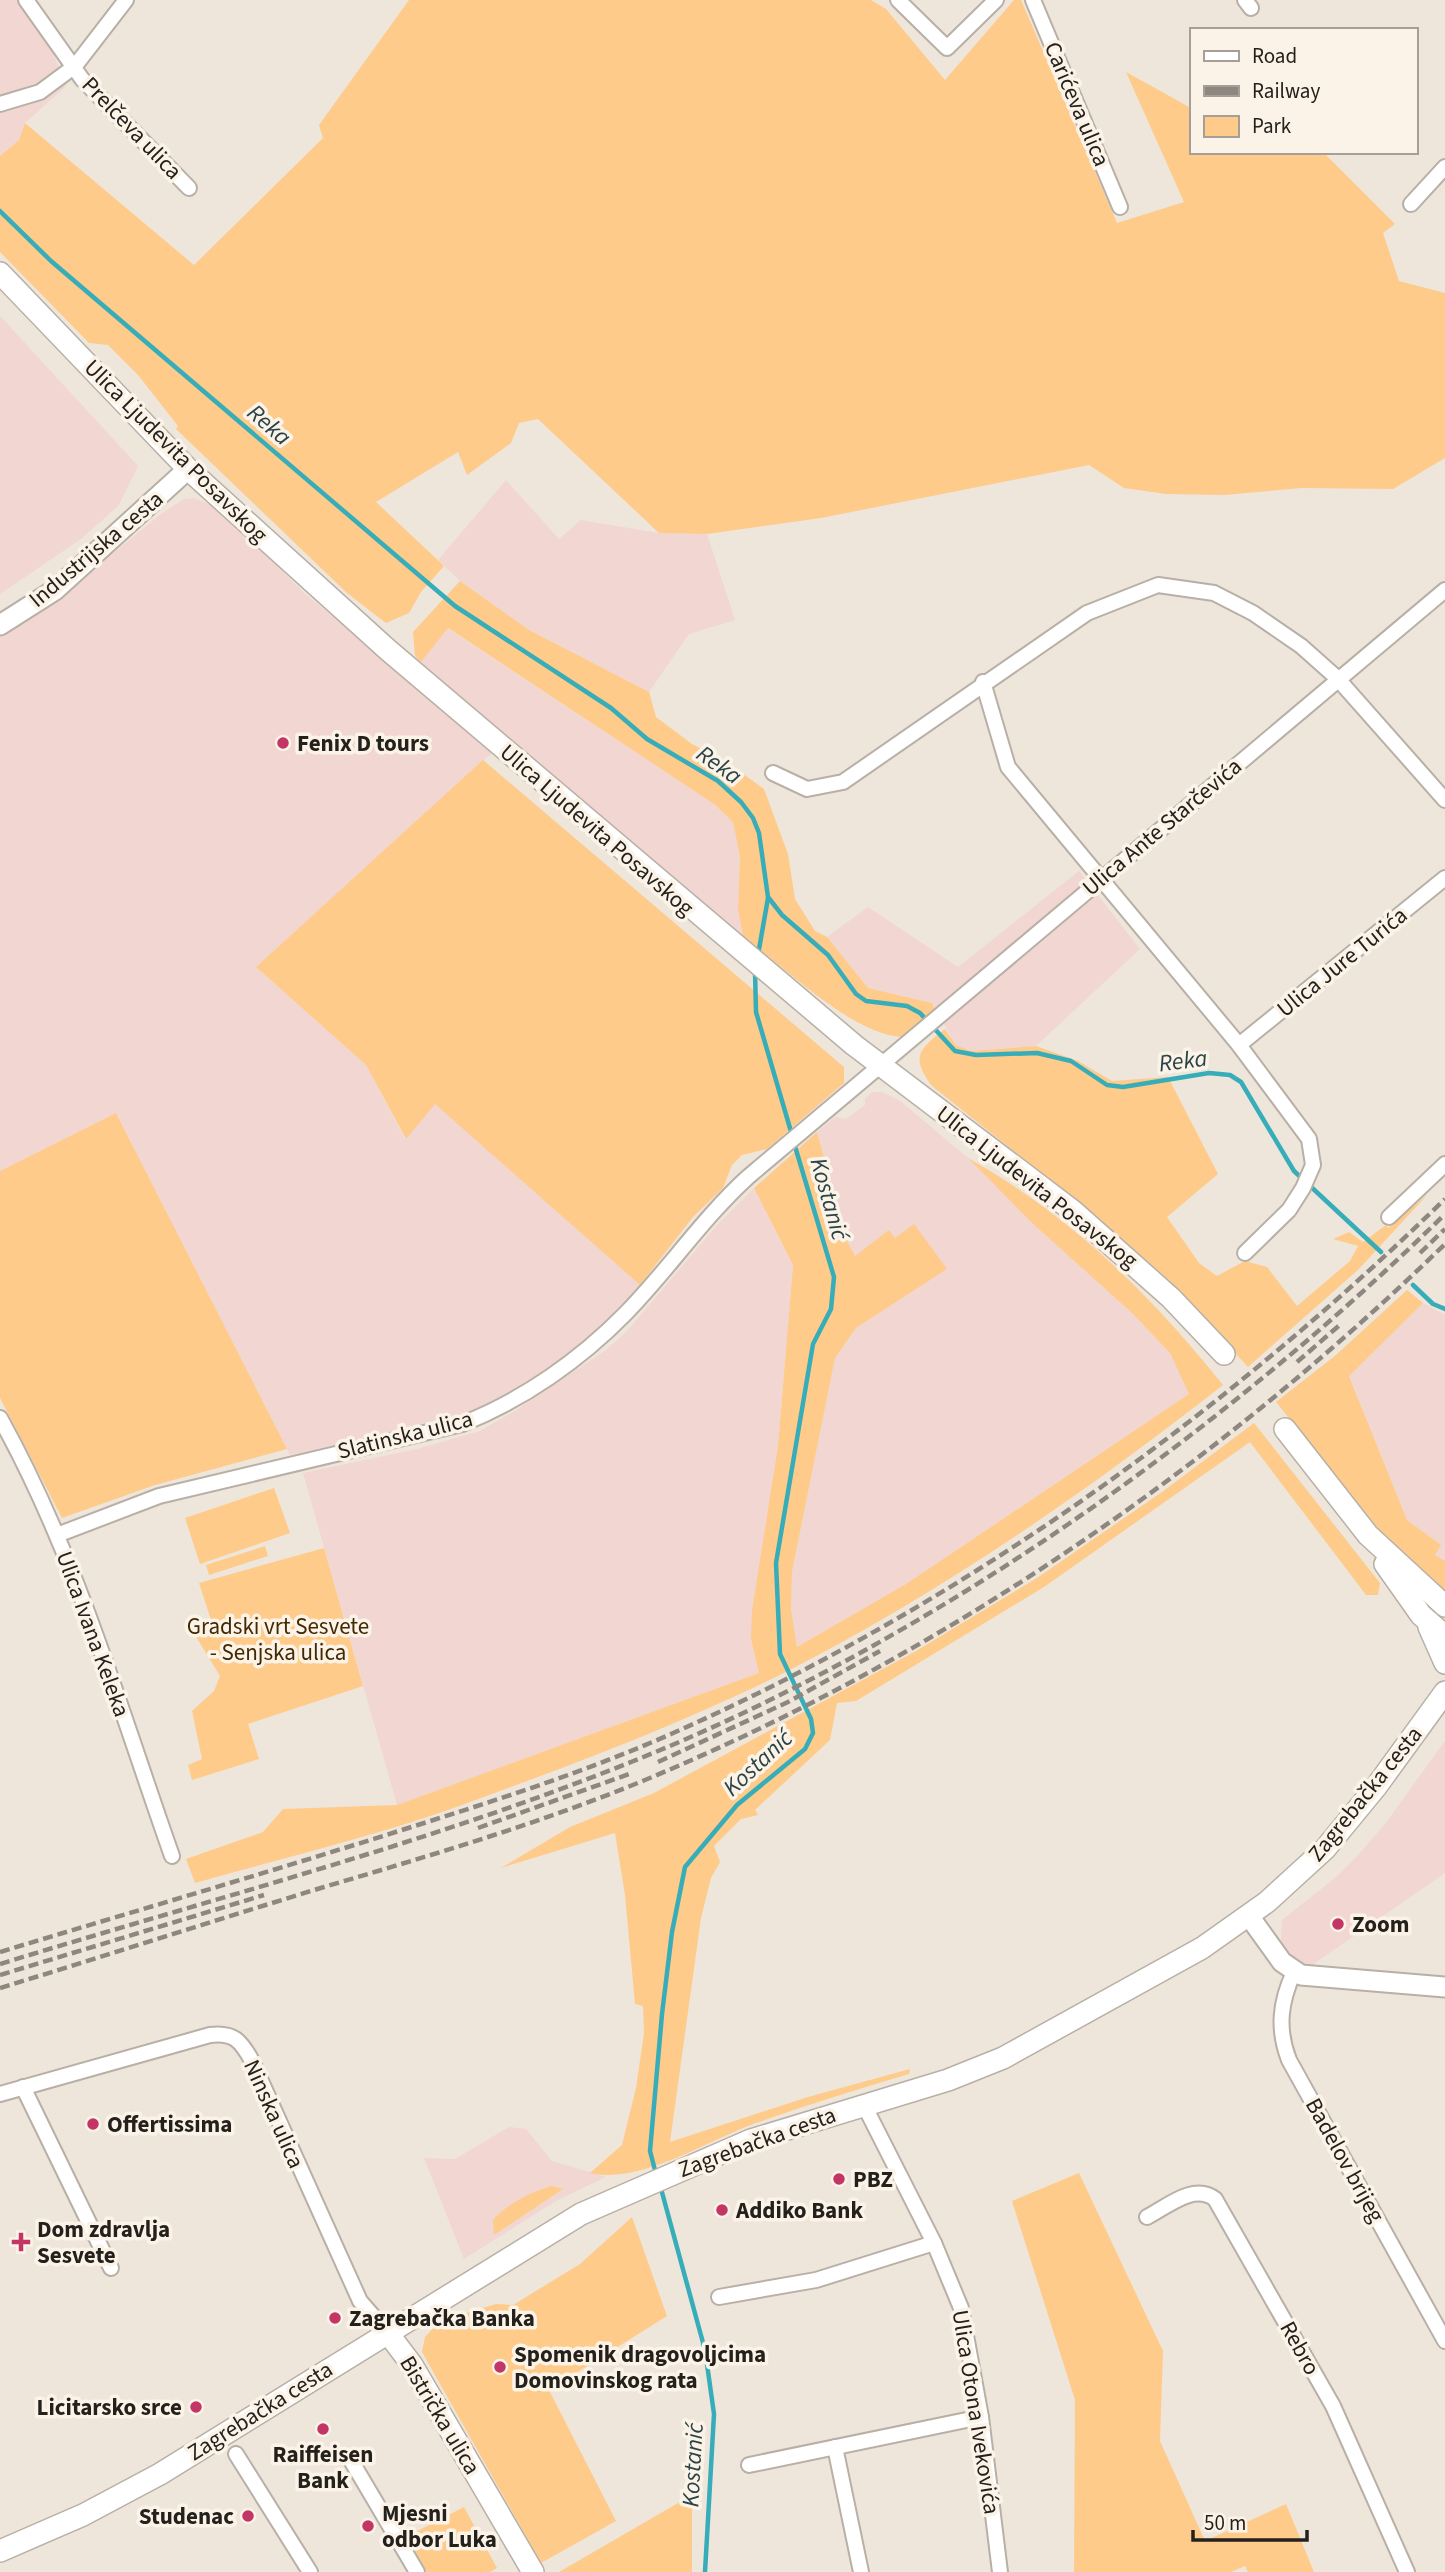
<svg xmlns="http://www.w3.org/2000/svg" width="1445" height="2572" viewBox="0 0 1445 2572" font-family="'Source Sans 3',sans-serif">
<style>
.commercial{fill:#f1d6d2}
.green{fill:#fecb8a}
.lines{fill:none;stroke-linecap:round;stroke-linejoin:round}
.stream{stroke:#36adb9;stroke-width:4.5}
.minor-casing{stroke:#b8b0a6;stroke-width:18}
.tertiary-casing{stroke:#b8b0a6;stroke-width:23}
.secondary-casing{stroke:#b8b0a6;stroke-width:24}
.minor{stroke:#fff;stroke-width:14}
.tertiary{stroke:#fff;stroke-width:19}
.secondary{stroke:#fff;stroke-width:21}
.rail{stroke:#8d877f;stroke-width:4.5;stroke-dasharray:10 5;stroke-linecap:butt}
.poi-dot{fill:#c23565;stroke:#fcf3e8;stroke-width:2.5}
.labels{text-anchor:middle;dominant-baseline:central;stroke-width:7;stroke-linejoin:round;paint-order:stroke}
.street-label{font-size:23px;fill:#24211d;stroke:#fcf3e8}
.poi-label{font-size:23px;font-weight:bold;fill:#24211d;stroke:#fcf3e8;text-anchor:start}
.park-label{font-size:23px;fill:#422902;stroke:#fcf3e8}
.water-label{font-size:24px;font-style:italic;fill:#2a4346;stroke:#fcf3e8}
</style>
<rect width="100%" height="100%" fill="#eee6db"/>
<!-- commercial -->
<g class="commercial">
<polygon points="0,0 32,0 66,86 25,123 19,140 0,156"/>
<polygon points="0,316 138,466 119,505 81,539 0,594"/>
<polygon points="506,480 559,539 581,520 659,533 707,534 735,620 689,634 649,692 529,630 460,581 438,560"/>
<polygon points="193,498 220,508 303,592 342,624 375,646 494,751 256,967 366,1065 405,1139 435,1103 640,1285 627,1303 568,1357 471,1414 290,1455 116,1113 0,1171 0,634 63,594 161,514 184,499"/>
<polygon points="447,628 714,804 733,822 740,857 738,909 743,937 566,792 421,662"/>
<polygon points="1079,871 1140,949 1036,1046 971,1051 956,1045 932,1003 868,988 827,937 868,907 958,967"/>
<polygon points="872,1092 882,1092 899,1100 968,1158 1032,1223 1132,1313 1170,1353 1189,1394 906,1584 797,1647 791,1609 792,1572 835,1358 856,1328 947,1269 894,1238 889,1231 855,1256 848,1243 817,1132 835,1117 846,1119 865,1105 865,1099"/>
<polygon points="754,1188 793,1265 778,1446 751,1639 759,1673 397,1805 303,1473 417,1449 480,1431 513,1412 606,1350 627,1331 717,1225"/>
<polygon points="1423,1303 1445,1315 1445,1561 1435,1555 1441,1545 1407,1520 1349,1375"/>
<polygon points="1445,1741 1445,1873 1309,1967 1294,1959 1281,1943 1282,1920 1335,1878 1360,1853 1388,1820"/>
<polygon points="509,2127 526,2129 552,2161 606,2177 556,2201 464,2259 424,2158 455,2159"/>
</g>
<!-- green -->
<g class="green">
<polygon points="409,0 871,0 886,9 945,80 1014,0 1021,0 1117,223 1184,202 1126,72 1191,108 1191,152 1323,152 1395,224 1383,233 1399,281 1445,293 1445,458 1393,489 1301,488 1224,495 1166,494 1124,488 1089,465 821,518 707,534 659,533 538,419 519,423 511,443 467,475 458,452 376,502 444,566 421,592 409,613 386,623 347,593 176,429 178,426 138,375 108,345 89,343 0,252 0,156 19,140 25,123 194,265 323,138 319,125"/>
<path d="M460,581L529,630L649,692L656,717L692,744L728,763L764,789L788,854L795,899L815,931L827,937L868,988L932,1003L935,1009L902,1037C851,1034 786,968 743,937L738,909L740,857L733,822L714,804L448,628L421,662L415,656L413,632Z"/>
<polygon points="483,760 844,1067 844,1083 767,1149 742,1155 732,1165 723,1188 693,1217 640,1285 435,1104 406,1139 366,1065 256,967"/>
<path d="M945,1029L956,1045L971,1051L1036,1046L1078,1061L1112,1081L1168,1077L1218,1174L1167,1217L1199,1263L1217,1276L1245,1261L1267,1267L1297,1306L1350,1261L1358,1246L1333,1239L1349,1232L1363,1242L1386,1225L1388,1228L1428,1194L1359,1269L1248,1367L1163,1275L1084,1207L932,1086C910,1057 919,1049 945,1029Z"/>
<polygon points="116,1113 287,1449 155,1485 62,1518 0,1398 0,1171"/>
<path d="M817,1132L848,1243L855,1256L889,1230L895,1238L914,1224L947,1269L856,1328L835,1358L792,1572L791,1609L797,1647L906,1584L1189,1394L1170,1353L1132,1313L1032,1223L968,1158C1071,1216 1149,1293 1223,1385C1084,1494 936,1596 778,1676C700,1714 619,1747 538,1777C486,1796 433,1817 379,1832C318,1850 256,1866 195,1883L186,1859L263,1832L283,1809L397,1805L759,1673L751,1639L752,1611L778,1446L793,1265L754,1188Z"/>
<polygon points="1407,1290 1423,1303 1349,1376 1407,1520 1441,1545 1435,1555 1445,1561 1445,1596 1398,1553 1276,1402 1336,1355"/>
<path d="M1254,1423L1380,1583L1378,1595H1366L1250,1442L1044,1587L856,1701L837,1703L830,1740L755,1810L758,1815L741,1819L714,1846L720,1862L711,1878L701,1918L670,2142L808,2097L910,2069L909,2074C858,2089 807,2105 756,2123C708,2140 640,2185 590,2173L622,2145L636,2088L644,2033L643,2006L635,2004L625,1895L615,1833L501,1868L570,1827L654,1793L916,1651L1037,1578L1162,1492Z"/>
<polygon points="274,1488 290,1533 200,1564 185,1518"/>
<polygon points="265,1546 268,1556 209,1575 206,1565"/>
<polygon points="324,1548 363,1686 248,1724 259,1759 192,1780 188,1765 202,1759 192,1711 214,1691 220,1676 192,1630 212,1623 199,1583"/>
<polygon points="1079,2173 1163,2351 1160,2441 1205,2541 1286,2504 1314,2572 1248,2572 1245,2566 1231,2572 1074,2572 1075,2400 1012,2201"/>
<path d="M551,2186L563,2189L494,2235L493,2220C506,2204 532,2192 551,2186Z"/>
<polygon points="632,2217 667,2316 549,2390 616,2521 541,2563 422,2352 425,2337 440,2321 496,2304 513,2305 580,2264"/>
<polygon points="692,2495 692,2572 559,2572"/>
<polygon points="464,2507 497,2568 490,2572 427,2572 406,2537"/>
</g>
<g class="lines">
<!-- stream -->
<g class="stream">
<polyline points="0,211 51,261 455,606 611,708 647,739 718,781 741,802 753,818 759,833 768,897 782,915 828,955 856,994 866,1001 907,1006 920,1013 955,1051 976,1055 1037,1053 1071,1061 1107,1085 1123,1087 1209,1073 1230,1075 1241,1082 1294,1171 1381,1252"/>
<polyline points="758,955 768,898"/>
<polyline points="755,971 756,1012 792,1135"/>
<polyline points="1413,1285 1433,1304 1445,1309"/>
<polyline points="656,2174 650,2151 662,2014 672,1932 685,1867 737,1805 805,1749 813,1733 811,1719 780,1654 776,1563 813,1344 831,1309 834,1277 794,1143"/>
<polyline points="660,2185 705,2350 714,2414 705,2572"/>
</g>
<defs>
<g id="minor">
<polyline points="26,0 82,79 189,188"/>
<polyline points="898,0 947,48 996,0"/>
<polyline points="1033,0 1120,207"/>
<polyline points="1245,0 1251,8"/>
<polyline points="0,104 40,92 75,66 126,0"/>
<polyline points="1411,204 1445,167"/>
<polyline points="983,682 1008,767 1239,1045 1309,1139 1313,1165 1303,1188 1289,1210 1245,1253"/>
<polyline points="773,773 807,789 843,782 1087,613 1158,585 1214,593 1253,613 1301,646 1337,678 1445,800"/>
<polyline points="1239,1045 1445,878"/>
<polyline points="1389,1217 1445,1164"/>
<path d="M0,1418C76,1555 120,1709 172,1856"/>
<path d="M57,1535L159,1496L462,1424C523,1400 580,1360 626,1313C669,1269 702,1219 748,1177L1445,590"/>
<path d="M1294,1972C1280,2002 1277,2029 1289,2060L1445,2341"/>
<polyline points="23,2087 111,2268"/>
<path d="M0,2094L210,2035C234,2032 241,2041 252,2061L360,2301L387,2332"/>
<polyline points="864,2105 934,2243 961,2308 981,2417 1000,2572"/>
<path d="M1147,2217C1168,2206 1194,2183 1215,2199L1333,2406L1407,2572"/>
<polyline points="719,2297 816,2280 934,2243"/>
<polyline points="835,2447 861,2572"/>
<polyline points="236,2454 310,2572"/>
<polyline points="352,2462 417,2572"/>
<polyline points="749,2465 981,2417"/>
</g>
<g id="tertiary">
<polyline points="0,625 55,590 188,469"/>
<polyline points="1249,1916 1282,1962 1301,1975 1445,1987"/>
</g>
<g id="secondary">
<polyline points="0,273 188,469 388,650 854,1045 1073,1211 1171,1298 1224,1354"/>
<polyline points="1285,1429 1368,1535 1445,1606"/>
<polyline points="1385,1564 1421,1615 1445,1636"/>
<polyline points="1429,1627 1445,1663"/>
<polyline points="387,2332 412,2365 533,2572"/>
<polyline points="0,2551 83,2515 160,2474 581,2214 751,2140 948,2080 1003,2058 1202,1948 1267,1902 1325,1849 1376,1787 1445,1692"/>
</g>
</defs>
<!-- minor casing -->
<use href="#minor" class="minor-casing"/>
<!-- tertiary casing -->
<use href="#tertiary" class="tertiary-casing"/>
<!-- secondary casing -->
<use href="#secondary" class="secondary-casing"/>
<!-- minor -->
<use href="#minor" class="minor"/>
<!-- tertiary -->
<use href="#tertiary" class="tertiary"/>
<!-- secondary -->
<use href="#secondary" class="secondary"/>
<!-- rail -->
<g class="rail">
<polyline points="1420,1253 1445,1229"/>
<polyline points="1297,1362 1342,1323"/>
<polyline points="658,1762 788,1702 880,1651"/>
<polyline points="478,1828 632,1773"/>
<path d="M0,1952C135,1911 270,1872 405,1829C494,1801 585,1772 671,1734C958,1607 1220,1418 1445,1199"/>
<path d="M0,1964C211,1899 427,1844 631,1762C925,1645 1219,1436 1444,1215"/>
<polyline points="0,1975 264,1895"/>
<path d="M0,1988C108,1955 216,1920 324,1887C432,1855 541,1823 645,1780C941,1657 1216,1467 1445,1244"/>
</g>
</g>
<!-- markers -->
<g class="poi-dot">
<circle cx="283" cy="743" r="7"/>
<circle cx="1338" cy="1924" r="7"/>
<circle cx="93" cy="2124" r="7"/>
<circle cx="839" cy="2179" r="7"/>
<circle cx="722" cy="2210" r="7"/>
<path d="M17.5 2231.5h7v7h7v7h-7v7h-7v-7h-7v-7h7z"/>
<circle cx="335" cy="2318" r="7"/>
<circle cx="500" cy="2367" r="7"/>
<circle cx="196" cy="2407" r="7"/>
<circle cx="323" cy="2429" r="7"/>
<circle cx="248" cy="2516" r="7"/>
<circle cx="368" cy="2526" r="7"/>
</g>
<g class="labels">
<!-- street labels -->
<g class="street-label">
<text transform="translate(1077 104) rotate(67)">Carićeva ulica</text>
<text transform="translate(132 128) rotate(46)">Prelčeva ulica</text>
<text transform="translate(176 451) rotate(45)">Ulica Ljudevita Posavskog</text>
<text transform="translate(96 549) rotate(-40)">Industrijska cesta</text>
<text transform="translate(1162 827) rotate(-40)">Ulica Ante Starčevića</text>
<text transform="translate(597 830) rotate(41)">Ulica Ljudevita Posavskog</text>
<text transform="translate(1342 962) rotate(-39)">Ulica Jure Turića</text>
<text transform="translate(1037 1187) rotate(38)">Ulica Ljudevita Posavskog</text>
<text transform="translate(405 1435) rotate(-14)">Slatinska ulica</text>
<text transform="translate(93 1634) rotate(70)">Ulica Ivana Keleka</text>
<text transform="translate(1365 1794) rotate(-51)">Zagrebačka cesta</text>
<text transform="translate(274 2114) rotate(66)">Ninska ulica</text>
<text transform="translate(757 2142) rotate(-20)">Zagrebačka cesta</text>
<text transform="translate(1345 2160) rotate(61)">Badelov brijeg</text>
<text transform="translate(1300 2348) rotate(61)">Rebro</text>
<text transform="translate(260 2411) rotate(-32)">Zagrebačka cesta</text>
<text transform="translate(976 2412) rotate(81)">Ulica Otona Ivekovića</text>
<text transform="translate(440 2415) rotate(59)">Bistrička ulica</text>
</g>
<!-- poi labels -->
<g class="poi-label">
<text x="297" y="743">Fenix D tours</text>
<text x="1352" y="1924">Zoom</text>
<text x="107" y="2124">Offertissima</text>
<text x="853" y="2179">PBZ</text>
<text x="736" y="2210">Addiko Bank</text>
<text x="37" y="2229">Dom zdravlja<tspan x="37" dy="26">Sesvete</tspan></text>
<text x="349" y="2318">Zagrebačka Banka</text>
<text x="514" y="2354">Spomenik dragovoljcima<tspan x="514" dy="26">Domovinskog rata</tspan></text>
<text x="182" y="2407" text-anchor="end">Licitarsko srce</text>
<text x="323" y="2454" text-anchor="middle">Raiffeisen<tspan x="323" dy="26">Bank</tspan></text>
<text x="382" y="2513">Mjesni<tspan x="382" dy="26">odbor Luka</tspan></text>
<text x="234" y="2516" text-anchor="end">Studenac</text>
</g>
<!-- park labels -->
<g class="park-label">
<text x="278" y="1626">Gradski vrt Sesvete<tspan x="278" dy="26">- Senjska ulica</tspan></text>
</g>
<!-- water labels -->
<g class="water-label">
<text transform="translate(269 425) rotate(41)">Reka</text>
<text transform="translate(719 765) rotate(35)">Reka</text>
<text transform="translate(1183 1061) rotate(-7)">Reka</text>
<text transform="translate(829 1199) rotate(74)">Kostanić</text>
<text transform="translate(758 1763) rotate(-43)">Kostanić</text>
<text transform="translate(693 2465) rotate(-87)">Kostanić</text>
</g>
</g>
<!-- legend -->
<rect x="1190" y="28" width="228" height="126" fill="#fcf3e8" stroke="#a69f97" stroke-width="2"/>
<rect x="1204" y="51" width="35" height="10" fill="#ffffff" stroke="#a69f97" stroke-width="2"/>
<text x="1252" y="63" font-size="21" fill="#24211d">Road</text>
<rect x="1204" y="86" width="35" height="10" fill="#8d877f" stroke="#a69f97" stroke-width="2"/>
<text x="1252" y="98" font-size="21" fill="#24211d">Railway</text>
<rect x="1204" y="116" width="35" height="21" fill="#fecb8a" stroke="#a69f97" stroke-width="2"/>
<text x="1252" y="133" font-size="21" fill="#24211d">Park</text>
<!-- scale -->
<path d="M1193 2530v10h114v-10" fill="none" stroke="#24211d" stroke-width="3.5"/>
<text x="1204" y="2530" font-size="21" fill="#24211d" stroke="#fcf3e8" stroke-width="5" paint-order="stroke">50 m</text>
</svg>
